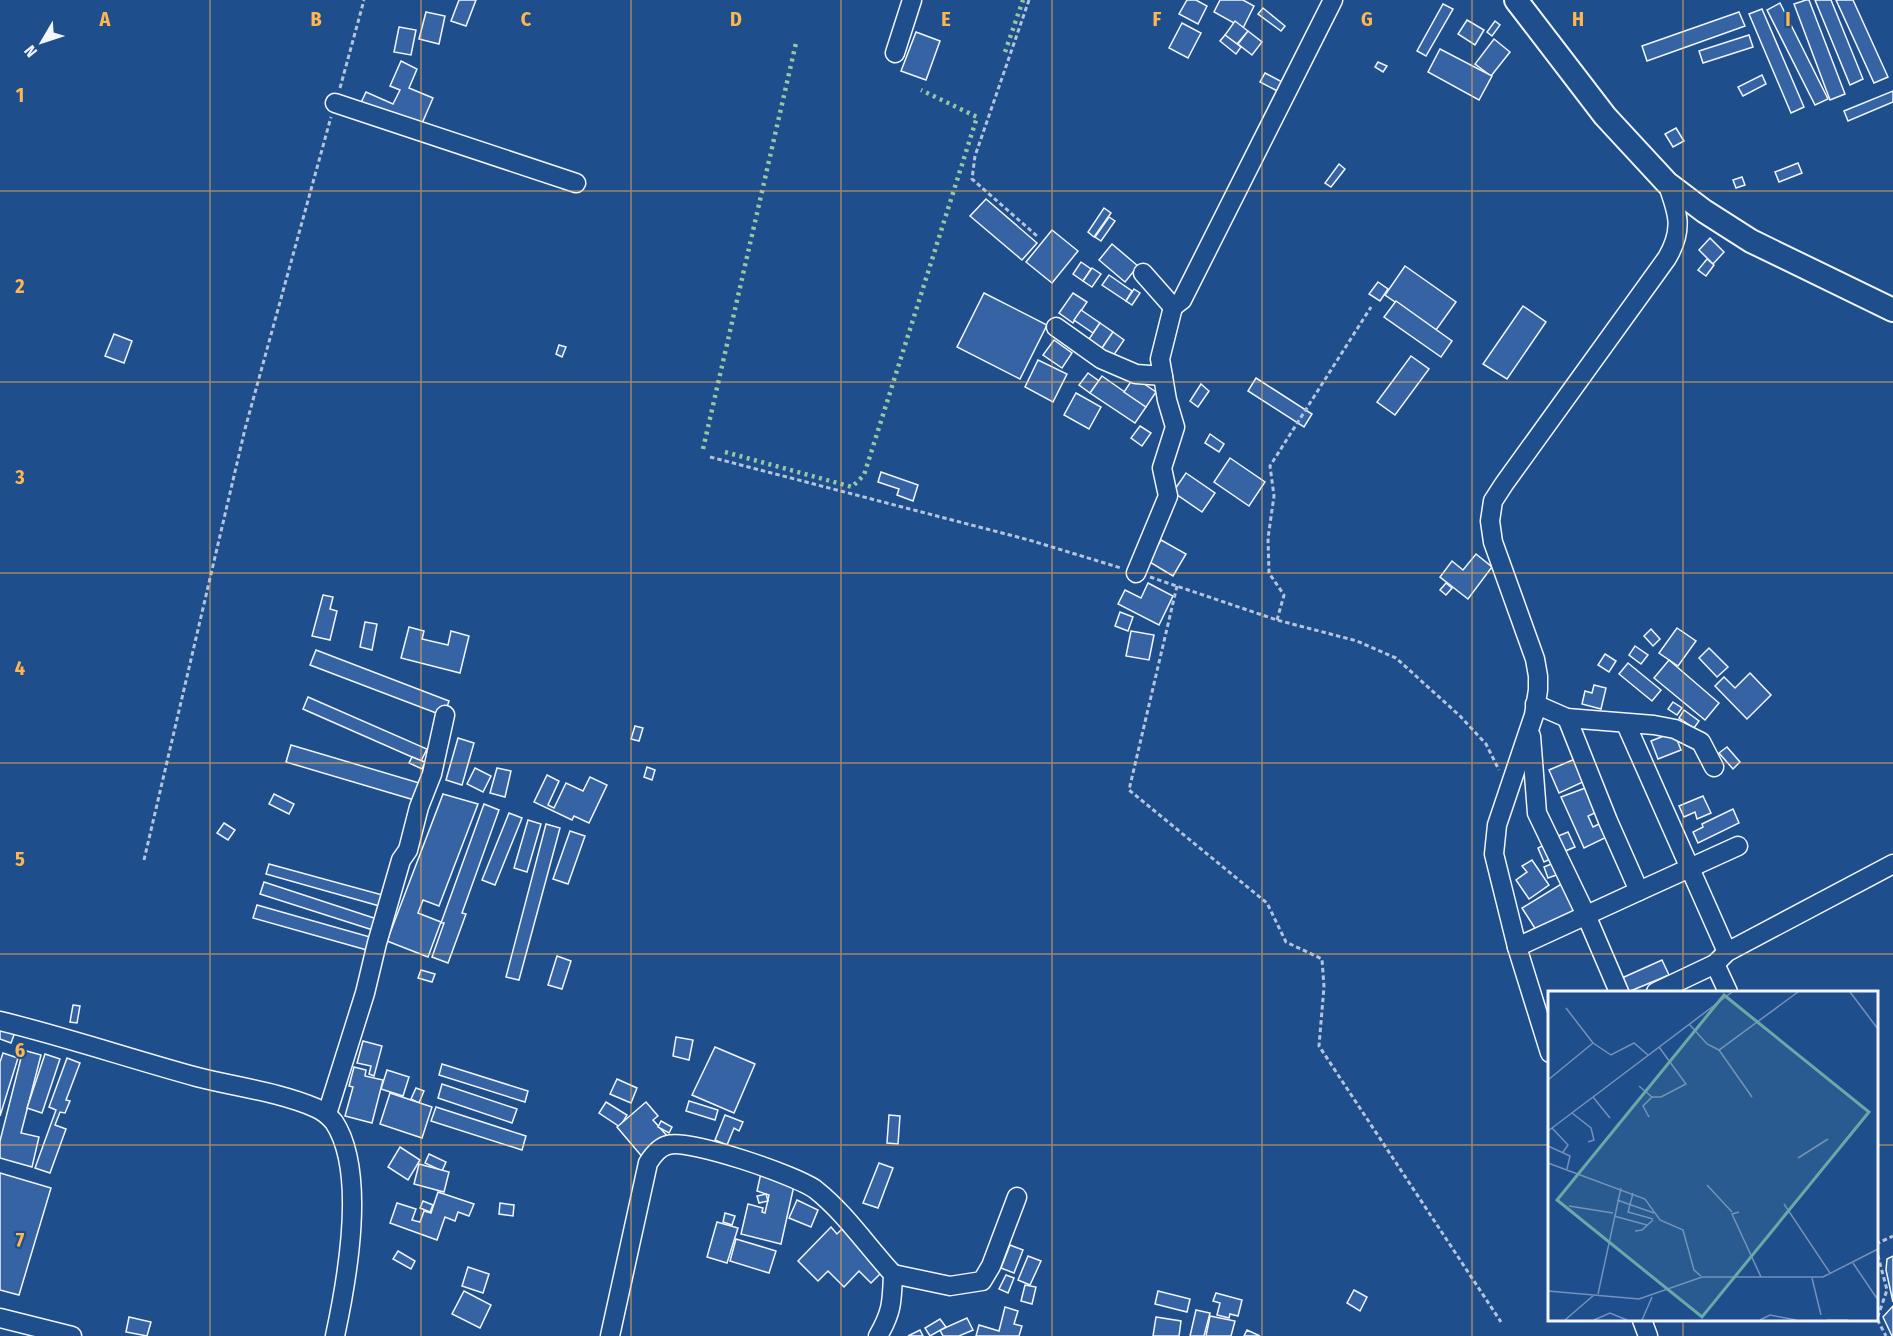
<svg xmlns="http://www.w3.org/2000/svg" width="1893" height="1336" viewBox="0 0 1893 1336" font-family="'Fira Sans Condensed',sans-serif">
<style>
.building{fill:#3563a3;stroke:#f2f6ff;stroke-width:1.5}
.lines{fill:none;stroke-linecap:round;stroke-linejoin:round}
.minor-casing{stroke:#f2f6ff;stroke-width:21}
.major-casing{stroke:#f2f6ff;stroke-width:26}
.path{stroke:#b3c4dc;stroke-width:3;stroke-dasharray:4.5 3;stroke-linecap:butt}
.minor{stroke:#1f4e8c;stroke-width:18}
.major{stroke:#1f4e8c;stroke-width:22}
.hedge{stroke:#97c8a6;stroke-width:4.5;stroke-dasharray:3 4.5;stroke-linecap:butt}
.grid{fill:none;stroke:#ffb74d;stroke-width:1.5;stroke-opacity:0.55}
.inset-road{fill:none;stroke:#7391ba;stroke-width:1.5}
.view{fill:#6aa9a8;fill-opacity:0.15;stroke:#6aa9a8;stroke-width:3}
.inset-edge{fill:none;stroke:#f2f6ff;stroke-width:3}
.grid-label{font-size:20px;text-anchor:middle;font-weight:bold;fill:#ffb74d;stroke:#1f4e8c;stroke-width:4.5;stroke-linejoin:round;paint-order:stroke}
</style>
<rect width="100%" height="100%" fill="#1f4e8c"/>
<!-- building -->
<g class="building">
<polygon points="459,0 476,0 466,26 451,21"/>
<polygon points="1187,0 1196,0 1207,6 1198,24 1179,14"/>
<polygon points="1220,0 1243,0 1254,6 1243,28 1214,12"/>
<polygon points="1806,0 1809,0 1845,94 1830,100 1794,4"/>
<polygon points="1815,0 1831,0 1863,79 1850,85"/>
<polygon points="1836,0 1853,0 1888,77 1874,83"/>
<polygon points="1780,3 1828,99 1815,105 1767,10"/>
<polygon points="1443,4 1453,9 1426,56 1417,51"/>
<polygon points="1263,8 1285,26 1281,31 1258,14"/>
<polygon points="1762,9 1804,107 1791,113 1749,14"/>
<polygon points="426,12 445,16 439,44 419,39"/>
<polygon points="1739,12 1745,26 1647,61 1642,46"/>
<polygon points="1467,20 1484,30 1475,45 1458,34"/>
<polygon points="1235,21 1248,31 1237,44 1225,35"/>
<polygon points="1495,21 1500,25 1492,36 1487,32"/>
<polygon points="1182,23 1201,33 1188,58 1169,48"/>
<polygon points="399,27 416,30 411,55 394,52"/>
<polygon points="1248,31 1262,42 1252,55 1238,44"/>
<polygon points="916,32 940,41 926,80 901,71"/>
<polygon points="1225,35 1241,47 1236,54 1220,41"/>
<polygon points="1749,35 1753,47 1703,63 1699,51"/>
<polygon points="1494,39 1510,52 1491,76 1475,64"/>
<polygon points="1440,49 1492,76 1479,100 1428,72"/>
<polygon points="401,61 417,69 409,88 433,98 417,135 358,109 366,92 393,104 400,90 390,86"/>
<polygon points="1378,62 1387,66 1383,72 1375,67"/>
<polygon points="1265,73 1288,85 1283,94 1260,82"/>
<polygon points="1762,75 1766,84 1743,96 1738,87"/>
<polygon points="1893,91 1893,102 1848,121 1844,111"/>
<polygon points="1676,128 1684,141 1673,147 1665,134"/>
<polygon points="1798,163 1802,173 1779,182 1775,172"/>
<polygon points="1339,164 1345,169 1331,187 1325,183"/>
<polygon points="1742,177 1745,185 1736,188 1733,180"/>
<polygon points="986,199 1037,243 1022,260 970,216"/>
<polygon points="1104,208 1111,213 1094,237 1088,232"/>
<polygon points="1109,217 1115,221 1101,241 1095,237"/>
<polygon points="1052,230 1078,251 1052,283 1026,262"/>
<polygon points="1710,238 1724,252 1713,264 1699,250"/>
<polygon points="1112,244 1138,266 1125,282 1099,260"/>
<polygon points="1707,259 1714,265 1706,276 1698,270"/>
<polygon points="1081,262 1091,269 1083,281 1073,274"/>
<polygon points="1405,266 1456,302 1436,330 1385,295"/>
<polygon points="1092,268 1101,274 1092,287 1083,281"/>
<polygon points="1109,275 1132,291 1126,301 1102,285"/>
<polygon points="1378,282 1388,289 1380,301 1369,294"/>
<polygon points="1134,289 1140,293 1132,305 1126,301"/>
<polygon points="984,293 1047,325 1020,379 957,347"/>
<polygon points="1073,293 1087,302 1073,323 1059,313"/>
<polygon points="1396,301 1452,341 1441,357 1384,317"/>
<polygon points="1523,306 1546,322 1507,379 1483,364"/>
<polygon points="1081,310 1100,323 1093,333 1074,320"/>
<polygon points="1100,323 1113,332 1100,351 1087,342"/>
<polygon points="1113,332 1124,340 1111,359 1100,351"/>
<polygon points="114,334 132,341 124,363 105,356"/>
<polygon points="1054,340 1072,353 1062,368 1043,355"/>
<polygon points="559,345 566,347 562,357 556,354"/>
<polygon points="1411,356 1429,369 1395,415 1377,402"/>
<polygon points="1038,360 1067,374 1053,402 1025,387"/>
<polygon points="1088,373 1099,381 1090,393 1079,385"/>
<polygon points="1102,376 1146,407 1135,423 1090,393"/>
<polygon points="1134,377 1156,392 1146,407 1124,392"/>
<polygon points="1256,378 1312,414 1304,427 1248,391"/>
<polygon points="1201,384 1209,391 1198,407 1190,401"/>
<polygon points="1076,393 1101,407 1089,429 1064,415"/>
<polygon points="1140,426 1151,433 1142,446 1131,438"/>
<polygon points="1210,434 1224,444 1219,452 1205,443"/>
<polygon points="1230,458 1265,482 1249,506 1214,482"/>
<polygon points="881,472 918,485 913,501 897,495 899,489 878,482"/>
<polygon points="1186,473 1215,493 1202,512 1173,492"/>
<polygon points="1161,540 1186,554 1173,576 1148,561"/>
<polygon points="1476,554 1492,567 1468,599 1440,577 1452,561 1463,570"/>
<polygon points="1148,583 1173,596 1159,625 1118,604 1125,590 1141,598"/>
<polygon points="1446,583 1452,588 1446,595 1440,590"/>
<polygon points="323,595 333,597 330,609 337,611 330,640 312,636"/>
<polygon points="1120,612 1133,617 1128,631 1115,626"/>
<polygon points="365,622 377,624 372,650 360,647"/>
<polygon points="409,627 424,631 422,639 448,645 451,631 469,636 460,673 401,658"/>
<polygon points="1677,628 1696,641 1678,666 1659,653"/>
<polygon points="1651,629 1660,639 1653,646 1644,636"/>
<polygon points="1131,631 1154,635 1149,660 1126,656"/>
<polygon points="1635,646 1648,655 1641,664 1629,655"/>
<polygon points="1709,648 1728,667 1717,677 1699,658"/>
<polygon points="316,650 449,701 444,716 310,665"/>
<polygon points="1605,654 1616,661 1609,672 1598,665"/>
<polygon points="1669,660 1719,703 1705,720 1654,678"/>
<polygon points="1628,663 1661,690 1652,701 1619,674"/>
<polygon points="1750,673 1771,695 1747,719 1715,686 1724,677 1735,688"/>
<polygon points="1594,685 1606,688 1601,709 1582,704 1585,691 1592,693"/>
<polygon points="308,697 427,749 421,761 303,709"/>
<polygon points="1673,702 1682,708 1677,715 1668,709"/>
<polygon points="1684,710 1699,721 1694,728 1679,718"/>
<polygon points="635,726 643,728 639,741 631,739"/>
<polygon points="1674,732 1681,750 1658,759 1651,741"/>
<polygon points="458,738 474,743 462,785 446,780"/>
<polygon points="291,745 426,785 421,802 286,762"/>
<polygon points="1727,747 1740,762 1733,769 1719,753"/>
<polygon points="412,757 425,762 422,769 409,763"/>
<polygon points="1575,759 1585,781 1559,793 1549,770"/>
<polygon points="647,767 655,770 652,780 644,777"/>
<polygon points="475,768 491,776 483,792 467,784"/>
<polygon points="497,768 511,771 505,797 490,793"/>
<polygon points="547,775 559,781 548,805 554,808 566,783 583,791 590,777 607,785 589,823 574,816 572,820 534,802"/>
<polygon points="1588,787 1599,811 1588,816 1593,827 1605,821 1611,835 1584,848 1561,797"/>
<polygon points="274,794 294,804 289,814 269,804"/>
<polygon points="443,794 478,804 439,906 423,900 418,913 441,922 428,957 387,941"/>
<polygon points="1703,796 1711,813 1697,819 1695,812 1684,817 1679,806"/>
<polygon points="484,804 499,810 462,913 466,914 448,963 432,957 444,923 441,923"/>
<polygon points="1733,809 1739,823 1698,843 1693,832 1703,827 1702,824"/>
<polygon points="509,813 522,818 495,885 482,880"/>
<polygon points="528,820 541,824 527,872 514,868"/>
<polygon points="224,823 235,830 228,840 217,833"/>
<polygon points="546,824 560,828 519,980 506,977"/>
<polygon points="570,831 585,836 568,884 553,879"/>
<polygon points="1568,832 1575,847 1563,852 1556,837"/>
<polygon points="1550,842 1557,856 1544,862 1538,848"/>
<polygon points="1532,860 1549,885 1529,899 1516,880 1527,872 1522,866"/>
<polygon points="1561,860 1565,872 1548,878 1544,867"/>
<polygon points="269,864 386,896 383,907 266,874"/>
<polygon points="264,882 380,920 376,931 260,894"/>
<polygon points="1563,883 1580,910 1538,933 1522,908"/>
<polygon points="257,905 377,939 374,952 253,918"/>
<polygon points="557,956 571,961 562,989 548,985"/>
<polygon points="1662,960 1669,975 1628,992 1622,978"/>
<polygon points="421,970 435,974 432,982 418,978"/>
<polygon points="73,1005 80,1006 77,1023 70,1022"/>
<polygon points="0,1026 15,1032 11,1043 0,1039"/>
<polygon points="676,1037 693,1040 689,1060 673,1056"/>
<polygon points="363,1041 382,1046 374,1076 369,1074 371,1066 357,1063"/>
<polygon points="715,1047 755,1064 734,1113 692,1095"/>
<polygon points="23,1050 41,1055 21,1133 39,1137 32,1167 0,1158 0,1141"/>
<polygon points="3,1053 18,1058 0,1116 0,1062"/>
<polygon points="45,1054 60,1059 42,1113 27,1108"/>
<polygon points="67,1058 80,1063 66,1100 70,1101 65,1113 60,1112 55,1125 66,1129 50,1173 35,1168 56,1110 49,1107"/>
<polygon points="442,1064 528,1091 525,1102 439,1075"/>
<polygon points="354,1067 366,1070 365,1076 383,1080 372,1123 345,1116 353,1087 349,1086"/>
<polygon points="387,1070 409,1077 403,1096 381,1089"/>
<polygon points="617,1079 637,1088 631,1103 610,1094"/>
<polygon points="442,1084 517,1109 512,1123 438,1098"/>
<polygon points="416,1088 424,1091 419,1103 411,1099"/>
<polygon points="390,1093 432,1107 422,1138 380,1124"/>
<polygon points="689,1101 718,1110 715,1120 686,1111"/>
<polygon points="606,1102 627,1115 620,1127 599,1113"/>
<polygon points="646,1102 658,1116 653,1120 669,1138 644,1159 617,1127"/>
<polygon points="436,1107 526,1136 522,1150 431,1121"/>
<polygon points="725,1115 743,1122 739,1131 734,1128 727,1145 715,1140"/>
<polygon points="889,1115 900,1116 898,1144 887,1143"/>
<polygon points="661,1121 672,1127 669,1133 658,1127"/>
<polygon points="400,1147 420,1160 408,1180 388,1167"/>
<polygon points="429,1154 446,1162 442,1171 425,1163"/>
<polygon points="879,1163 893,1168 878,1208 863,1203"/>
<polygon points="419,1164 449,1172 444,1192 414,1184"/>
<polygon points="0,1173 51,1188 19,1295 0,1290"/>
<polygon points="761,1173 795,1181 781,1244 741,1234 748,1204 763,1208 762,1212 765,1213 769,1195 757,1191"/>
<polygon points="438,1192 474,1204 469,1216 458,1212 455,1221 445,1217 437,1240 390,1223 397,1203 416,1209 412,1220 420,1222 424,1211 431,1213"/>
<polygon points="766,1194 768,1201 759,1203 757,1196"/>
<polygon points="797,1200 818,1210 811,1227 789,1218"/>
<polygon points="423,1201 433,1205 430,1212 420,1208"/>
<polygon points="500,1203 514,1205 513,1216 499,1214"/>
<polygon points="725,1213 735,1216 732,1225 723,1222"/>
<polygon points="717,1222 738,1228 727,1263 707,1257"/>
<polygon points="831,1227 837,1234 843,1228 881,1273 871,1283 859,1271 844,1287 828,1271 818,1281 798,1261"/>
<polygon points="736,1239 776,1251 769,1273 730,1261"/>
<polygon points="1010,1245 1023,1250 1014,1273 1001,1268"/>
<polygon points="398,1251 415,1261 411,1269 393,1259"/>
<polygon points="1028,1256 1041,1261 1030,1285 1018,1280"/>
<polygon points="1893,1256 1893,1302 1886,1270 1887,1259"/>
<polygon points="468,1267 489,1274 483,1293 462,1286"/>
<polygon points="1006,1275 1014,1278 1008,1293 999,1289"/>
<polygon points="1025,1285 1036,1287 1032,1304 1021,1301"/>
<polygon points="1354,1290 1367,1297 1360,1311 1347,1303"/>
<polygon points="464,1291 491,1305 480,1328 452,1314"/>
<polygon points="1158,1291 1190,1299 1187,1312 1155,1304"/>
<polygon points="1216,1293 1242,1300 1238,1316 1230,1314 1229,1318 1217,1315 1220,1303 1213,1301"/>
<polygon points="1893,1306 1893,1336 1892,1336 1883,1317"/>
<polygon points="1005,1307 1018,1311 1014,1324 1022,1326 1019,1336 976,1336 979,1325 999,1331"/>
<polygon points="1196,1310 1210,1313 1204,1336 1190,1336"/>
<polygon points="1210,1316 1235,1321 1231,1336 1206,1336"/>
<polygon points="129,1317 151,1322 147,1336 126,1332"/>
<polygon points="1156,1317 1181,1321 1179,1336 1153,1336"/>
<polygon points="967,1318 973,1330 959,1336 943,1336 940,1330"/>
<polygon points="940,1319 946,1327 930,1336 925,1328"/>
<polygon points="920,1330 923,1336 908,1336"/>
<polygon points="1247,1330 1260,1336 1244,1336"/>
</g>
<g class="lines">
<defs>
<g id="minor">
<polyline points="895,53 912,0"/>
<polyline points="335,103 576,183"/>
<polyline points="1143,273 1173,307 1182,300 1333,0"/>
<polyline points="1056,327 1101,359 1136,374 1163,376"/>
<polyline points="1136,573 1168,496 1162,468 1175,427 1167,400 1160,359 1173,307"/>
<polyline points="1535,704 1567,718 1654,725 1675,729 1701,742 1714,767"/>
<polyline points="1626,724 1727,952"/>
<polyline points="1531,736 1537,813 1586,915 1619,992"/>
<polyline points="1639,891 1738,846"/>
<polyline points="1517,947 1639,891 1608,821 1567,718"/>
<polyline points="1715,964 1728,992"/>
<polyline points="1656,992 1715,964 1727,952 1893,864"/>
<path d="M0,1021C66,1037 131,1059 197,1077C236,1087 279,1092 316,1108C323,1111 329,1116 334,1122C367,1172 347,1280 335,1336"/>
<path d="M1550,1053L1517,947L1494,854L1497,825L1534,715L1538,690V676L1535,659L1493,542L1490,521L1493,501L1504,484L1667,258C1684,229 1678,213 1667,183"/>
<polyline points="327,1114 365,993 377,943 401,860 408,850 419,807 432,774 445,715"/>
<polyline points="893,1274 950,1286 982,1281 991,1266 1017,1197"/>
<polyline points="0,1318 72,1336"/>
<polyline points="1642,1320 1648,1336"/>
<path d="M610,1336L648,1163C653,1155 659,1147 668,1145C688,1138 798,1176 816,1190C846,1214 867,1246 893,1274C892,1302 892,1312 878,1336"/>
</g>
<polyline id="major" points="1516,0 1605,116 1667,183 1704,211 1751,241 1893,310"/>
</defs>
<!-- minor casing -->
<use href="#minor" class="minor-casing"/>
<!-- major casing -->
<use href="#major" class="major-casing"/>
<!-- path -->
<g class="path">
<polyline points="1029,0 975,156 972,179 1037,236"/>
<polyline points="340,88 364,0"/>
<polyline points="710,457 1029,540 1121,568"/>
<polyline points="1150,577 1277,620 1357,641 1396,658 1460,716 1486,744 1499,770"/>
<polyline points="1177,586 1129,790 1267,903 1286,942 1322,959 1324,987 1319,1046 1501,1322"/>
<polyline points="1277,620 1284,595 1269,573 1268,538 1274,496 1270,466 1371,307"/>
<polyline points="144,860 245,429 331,117"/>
<polyline points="1876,1244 1893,1236"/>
<polyline points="1876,1248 1887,1290 1877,1319 1886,1336"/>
</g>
<!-- minor -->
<use href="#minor" class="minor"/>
<!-- major -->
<use href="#major" class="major"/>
<!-- hedge -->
<g class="hedge">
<polyline points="1005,52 1023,0"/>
<polyline points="703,449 796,43"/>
<polyline points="725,452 852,487 864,475 977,117 921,90"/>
</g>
</g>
<!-- grid -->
<path class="grid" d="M210,0V1336M421,0V1336M631,0V1336M841,0V1336M1052,0V1336M1262,0V1336M1472,0V1336M1683,0V992M0,191H1893M0,382H1893M0,573H1893M0,763H1893M0,954H1893M0,1145H1550M1876,1145H1893M1683,1320V1336"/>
<!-- overview -->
<g transform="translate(1548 991)">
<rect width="330" height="330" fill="#1f4e8c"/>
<path class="inset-road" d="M302,1L330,38M141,33L159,53L171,59L250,1M45,52L63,64L86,52L100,64M171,59L204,106M0,89L45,52L18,17M91,95L104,106H113L138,93L111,56M45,106L62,127M24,122L43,137L46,149L40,151M101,126L95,115L104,106M4,137L20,154L15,161M0,140L184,1M0,155L22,165L19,178M250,167L280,148M0,172L97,208L112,229L135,239L146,279L153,285M159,194L184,221M85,202L80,221L105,228M69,209L106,222M236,213L282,282M21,215L65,222M191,221L184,223L213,286M66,225L99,234M87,240L94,239L105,229M305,272L330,309M264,287L273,324M0,300L91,308L154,286H275L330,258M50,303L73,197M17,329L46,304M46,329L62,322L79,329M94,329L104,306M212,329L222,324L248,329M279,329H300"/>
<path class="view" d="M176,4L321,121L154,326L9,209Z"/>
<rect width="330" height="330" class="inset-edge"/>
</g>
<g class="grid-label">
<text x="105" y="26">A</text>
<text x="316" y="26">B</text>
<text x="526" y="26">C</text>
<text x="736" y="26">D</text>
<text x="946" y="26">E</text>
<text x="1157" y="26">F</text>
<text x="1367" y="26">G</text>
<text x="1578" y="26">H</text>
<text x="1788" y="26">I</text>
<text x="20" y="102">1</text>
<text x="20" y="293">2</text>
<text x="20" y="484">3</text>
<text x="20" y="675">4</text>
<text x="20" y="866">5</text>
<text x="20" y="1057">6</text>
<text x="20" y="1247">7</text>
</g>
<!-- north arrow -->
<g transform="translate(42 42) rotate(231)" stroke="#1f4e8c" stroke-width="4.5" paint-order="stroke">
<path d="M0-4.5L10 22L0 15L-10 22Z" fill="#f2f6ff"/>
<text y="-9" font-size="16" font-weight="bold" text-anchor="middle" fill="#f2f6ff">N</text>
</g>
</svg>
